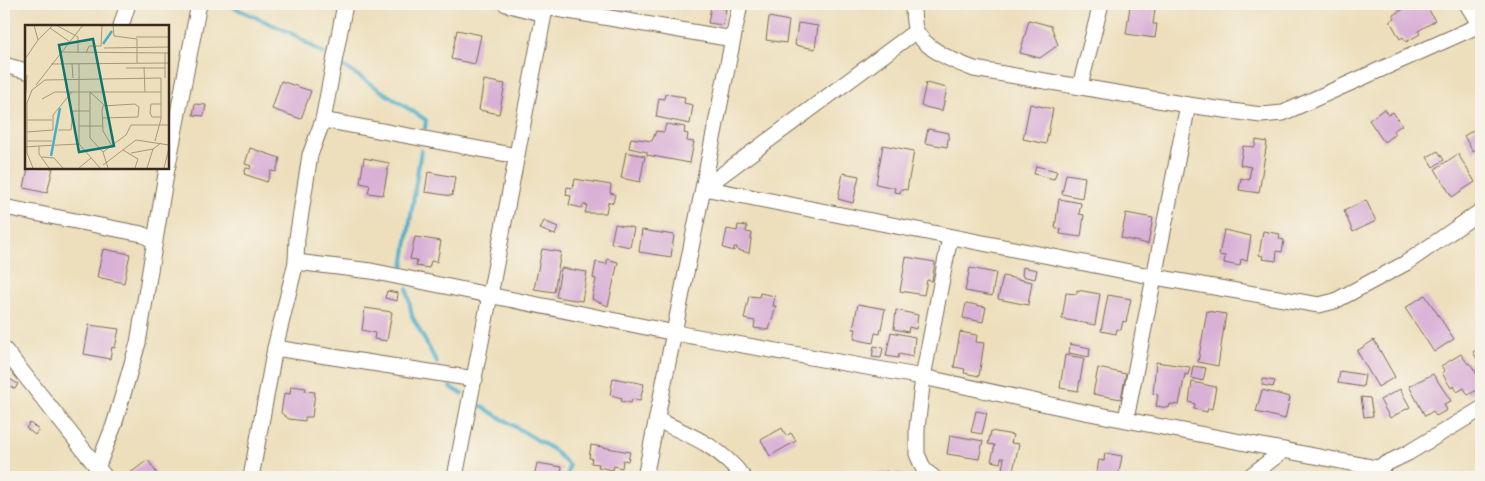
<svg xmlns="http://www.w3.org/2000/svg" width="1485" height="481" viewBox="0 0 1485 481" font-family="Alegreya,serif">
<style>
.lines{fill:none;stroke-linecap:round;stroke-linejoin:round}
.stream{stroke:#4badca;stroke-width:4}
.building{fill:#d9b1d7}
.minor-casing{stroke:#796955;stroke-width:17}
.minor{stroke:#fff;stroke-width:15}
.inset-river{fill:none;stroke:#4badca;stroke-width:2.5}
.inset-road{fill:none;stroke:#a6977d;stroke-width:1}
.view{fill:#0f766e;fill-opacity:0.15;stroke:#0f766e;stroke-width:2.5}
.inset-edge{fill:none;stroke:#3b2a1e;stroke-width:2.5}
</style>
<rect width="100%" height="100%" fill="#f7f3e8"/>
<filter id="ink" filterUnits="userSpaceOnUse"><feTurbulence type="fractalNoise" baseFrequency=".02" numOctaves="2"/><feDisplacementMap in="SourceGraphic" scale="10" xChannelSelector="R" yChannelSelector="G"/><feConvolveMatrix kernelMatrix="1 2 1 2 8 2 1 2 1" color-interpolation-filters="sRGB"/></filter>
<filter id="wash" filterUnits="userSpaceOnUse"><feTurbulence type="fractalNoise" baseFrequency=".0096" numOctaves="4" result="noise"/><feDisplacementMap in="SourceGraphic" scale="20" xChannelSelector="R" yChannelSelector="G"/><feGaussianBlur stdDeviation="1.12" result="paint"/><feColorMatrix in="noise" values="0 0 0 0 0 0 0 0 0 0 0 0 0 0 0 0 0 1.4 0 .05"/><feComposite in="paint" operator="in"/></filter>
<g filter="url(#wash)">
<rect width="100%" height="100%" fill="#eddfbc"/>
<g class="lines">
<!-- stream -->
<g class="stream">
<polyline points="226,4 291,33 324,54"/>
<polyline points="343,66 426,120 425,128"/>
<polyline points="403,267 421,150"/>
<polyline points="407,289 412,316 437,363"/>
<polyline points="450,387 462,394"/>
<polyline points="481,406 554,450 569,466 567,477"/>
</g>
</g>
<g id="blocks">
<!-- building -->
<g class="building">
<polygon points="599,4 633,4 630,15 598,9"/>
<polygon points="671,4 687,4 686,9 671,6"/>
<polygon points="1413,4 1416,8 1426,4 1435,21 1418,31 1420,34 1406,42 1403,37 1400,39 1390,21 1395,18 1393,15"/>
<polygon points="711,6 726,9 723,25 708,23"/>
<polygon points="1130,6 1155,9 1153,24 1157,24 1155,38 1126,34"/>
<polygon points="769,17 789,21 786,43 766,40"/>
<polygon points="1029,20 1051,26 1058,45 1040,58 1020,53"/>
<polygon points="798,23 818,26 815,49 795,45"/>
<polygon points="457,30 481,35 475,64 451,59"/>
<polygon points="484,80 505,84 499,114 479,110"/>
<polygon points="281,81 311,91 301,119 272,109"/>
<polygon points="926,83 947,88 942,111 921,106"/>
<polygon points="665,94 685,97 684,103 693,105 690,124 656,117 659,98 664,99"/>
<polygon points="195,104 206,105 204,116 193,115"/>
<polygon points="1030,104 1053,109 1046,144 1023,139"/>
<polygon points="1384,109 1388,115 1393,112 1402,125 1393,131 1395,134 1384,142 1369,120"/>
<polygon points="666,124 685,127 684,133 688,134 687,141 694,142 690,163 647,155 647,152 629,148 631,138 652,141 656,131 664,132"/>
<polygon points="1480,126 1481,146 1473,152 1464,136"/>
<polygon points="928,129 949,133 947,147 925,143"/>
<polygon points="1256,140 1267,142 1259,193 1239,190 1241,178 1249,180 1251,167 1240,165 1243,146 1255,147"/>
<polygon points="883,145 914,151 907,190 901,189 900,193 894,192 895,188 876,184"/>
<polygon points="250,148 280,158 276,172 271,171 267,182 244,174 246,168 250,169 251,166 245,164"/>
<polygon points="1438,151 1444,160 1433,167 1427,157"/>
<polygon points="626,152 645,156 640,182 621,178"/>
<polygon points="1458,154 1475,182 1452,197 1435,169"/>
<polygon points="364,158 389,163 383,195 368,193 370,185 360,183"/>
<polygon points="1036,166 1057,171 1054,179 1034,174"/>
<polygon points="28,168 53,168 47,193 24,188"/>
<polygon points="428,172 455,177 452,196 425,192"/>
<polygon points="843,173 859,176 853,203 838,199"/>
<polygon points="1066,174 1085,177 1082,198 1062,194"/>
<polygon points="575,179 611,185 610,193 615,194 613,203 608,202 606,213 585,213 587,205 583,205 582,208 569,205 571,196 566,195 567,187 573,188"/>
<polygon points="1059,199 1081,203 1079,214 1084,215 1081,237 1060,234 1061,229 1055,228"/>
<polygon points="1366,200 1376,221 1353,232 1344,211"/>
<polygon points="1126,213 1153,218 1148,244 1121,238"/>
<polygon points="544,221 558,227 555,235 540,229"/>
<polygon points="615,224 634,228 630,247 611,243"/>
<polygon points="738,225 747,226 746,232 752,233 749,253 737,250 737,247 734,247 734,251 723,248 727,229 737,231"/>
<polygon points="642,230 674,235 671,257 639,252"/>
<polygon points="1224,230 1251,236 1247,261 1241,259 1240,266 1224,263 1225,256 1219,255"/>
<polygon points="1263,231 1280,234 1279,239 1284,240 1282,252 1277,251 1276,261 1262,259 1263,256 1259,255"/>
<polygon points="415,237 441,241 437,262 431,261 429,268 416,266 417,260 410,259"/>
<polygon points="103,249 130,254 124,283 97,277"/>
<polygon points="542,249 561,252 554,292 534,289"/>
<polygon points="906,257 935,262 932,281 927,280 924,295 900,291"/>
<polygon points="607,259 618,262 608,306 592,299 596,279 593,278 596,262 607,264"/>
<polygon points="1023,267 1037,270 1035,279 1022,276"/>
<polygon points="561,268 587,272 582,301 556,297"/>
<polygon points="970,268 996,273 992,296 965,291"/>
<polygon points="1003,276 1032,282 1028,305 998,299"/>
<polygon points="1077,290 1100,294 1095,325 1062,319 1066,293 1077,294"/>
<polygon points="387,291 398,293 397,301 385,298"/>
<polygon points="760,293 775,296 773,306 776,306 769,330 754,328 755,321 744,319 749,296 759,297"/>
<polygon points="1108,295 1131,299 1126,322 1123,321 1121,330 1117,329 1116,334 1101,331"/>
<polygon points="1425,295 1454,339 1434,352 1405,308"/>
<polygon points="966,303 986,307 983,322 963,318"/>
<polygon points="858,304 885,309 880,334 875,333 873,343 854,339 856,329 853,329"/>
<polygon points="365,308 392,312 387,341 374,339 375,333 362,330"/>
<polygon points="896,310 918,315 916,329 909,327 908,332 894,329"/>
<polygon points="1207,311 1226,314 1218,366 1198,362"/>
<polygon points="89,325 119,329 115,348 112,347 110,359 84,354"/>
<polygon points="891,332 915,337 913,357 899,354 898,358 886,356"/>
<polygon points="960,332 977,335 976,342 984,343 979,376 964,373 965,369 954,367"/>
<polygon points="1374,340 1395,377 1378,387 1357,351"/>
<polygon points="1070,344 1090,348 1089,357 1069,353"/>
<polygon points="874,346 883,348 881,358 872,357"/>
<polygon points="1481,347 1481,366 1473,352"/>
<polygon points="1461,354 1468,364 1470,363 1480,379 1477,381 1481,388 1468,395 1464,388 1457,392 1454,386 1451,388 1442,373 1445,371 1441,366"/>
<polygon points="1065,355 1084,358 1078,391 1060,388"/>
<polygon points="1156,362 1190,367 1188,375 1185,374 1179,405 1170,404 1169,408 1156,406 1158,395 1153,394"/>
<polygon points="1193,366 1206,368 1203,381 1191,378"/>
<polygon points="1098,368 1126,374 1121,399 1093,394"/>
<polygon points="1340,371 1365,375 1363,387 1338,383"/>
<polygon points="1433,374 1451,401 1444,404 1447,410 1436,416 1433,411 1425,416 1409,386"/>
<polygon points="5,376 18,384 15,389 8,385 4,391"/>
<polygon points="613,378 644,384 640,401 632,399 631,403 621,401 622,398 610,395"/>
<polygon points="1263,379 1275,381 1273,387 1262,385"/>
<polygon points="1192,382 1216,387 1212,409 1208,408 1207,412 1194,409 1195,404 1189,402"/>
<polygon points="291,386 306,388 305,391 315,392 312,417 305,417 305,421 289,419 281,413 284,393 290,394"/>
<polygon points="1400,389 1410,407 1390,418 1380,400"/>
<polygon points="1262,390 1290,397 1285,419 1256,412"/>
<polygon points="1361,397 1370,398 1373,416 1364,417"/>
<polygon points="976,411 987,413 982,434 971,432"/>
<polygon points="30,423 39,430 35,435 26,428"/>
<polygon points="782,428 786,436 791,433 796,441 770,456 761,440"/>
<polygon points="991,431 1013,435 1011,443 1019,444 1013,471 1002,469 1004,458 1001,458 1000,463 991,461 995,445 988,444"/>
<polygon points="950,435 983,441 979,459 947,454"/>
<polygon points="591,445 630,452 628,461 623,460 622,468 614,466 613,470 598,467 599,464 591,463 592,458 589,458"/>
<polygon points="1105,453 1122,456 1118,477 1096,477 1099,460 1104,461"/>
<polygon points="148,460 159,477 133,477 130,473"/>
<polygon points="537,463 562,467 560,477 534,477"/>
<polygon points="887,471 888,475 899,472 901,477 868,477"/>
</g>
</g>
</g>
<g filter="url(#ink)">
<use href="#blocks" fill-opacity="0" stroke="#796955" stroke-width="1"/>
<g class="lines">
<defs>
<g id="minor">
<polyline points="506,4 544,14"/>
<path d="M913,4C913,12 913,23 916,31C926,50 955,62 974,69L1188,105L1261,115L1283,113L1480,25"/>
<polyline points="1467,4 1481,27"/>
<polyline points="545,7 733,39"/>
<polyline points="121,26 128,4"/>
<polyline points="4,65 26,71"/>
<polyline points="1080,86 1101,4"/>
<polyline points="323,120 517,156"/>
<polyline points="168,165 199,4"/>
<polyline points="704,188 1155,277 1319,305 1335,301 1406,263 1481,211"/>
<polyline points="704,188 916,31"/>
<polyline points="4,207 142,234 154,241"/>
<polyline points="296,262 371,271 675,333 923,377 1074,410 1377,468 1408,453 1481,409"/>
<polyline points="275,348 475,379"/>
<polyline points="4,349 105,477"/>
<polyline points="1126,419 1188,105"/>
<path d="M657,420C690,435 721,447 743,477"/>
<polyline points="97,468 114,425 138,343 167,168"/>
<polyline points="251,477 275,348 296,262 297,238 310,155 323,120 345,4"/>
<polyline points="455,477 546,4"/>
<polyline points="645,477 740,4"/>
<polyline points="933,477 924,470 917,454 917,428 923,377 950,237"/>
<polyline points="1249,477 1284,450"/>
</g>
</defs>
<!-- minor casing -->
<use href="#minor" class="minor-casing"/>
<!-- minor -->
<use href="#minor" class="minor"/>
</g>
</g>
<!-- overview -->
<g transform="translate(25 25)">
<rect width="144" height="144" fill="#eddfbc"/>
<path class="inset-river" d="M78,19L87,6M26,131L35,83"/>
<path class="inset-road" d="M31,0L53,12V28M88,0L89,11L112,14V38M25,3L45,17M111,12H144M13,15L28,0M79,23L144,22M36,27L144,28M61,28L64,21H76L77,0M0,34L13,15L9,0M47,38L48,53M26,39L144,38M54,39V119L75,143M119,42L120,67M101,43H140M140,53V28M11,60L58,0M65,67V113L78,127L83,143M65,67L79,80M1,68L2,50M17,74L30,67H136M136,79H126L125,88L127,92H136M77,93L113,92L114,82L110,79L78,81L77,85L78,106L87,121M2,95H27M54,101H77M33,105H46L48,86H64M2,107L28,105V90L47,67M2,116H27M14,121L54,119M0,122L14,121V129L24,143M98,125L113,134L110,143M78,127L101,110L106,100H144M106,128L128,124L136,118M17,132L29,133L38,143M78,140L111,115L144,120M8,143L2,128V78L7,65L20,55L136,53V94L130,116M54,143L66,133M122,143L128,124M139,143L144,123"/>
<path class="view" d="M68,14L89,121L54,127L34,20Z"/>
<rect width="144" height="144" class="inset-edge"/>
</g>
<!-- margin -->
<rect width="1485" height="481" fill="none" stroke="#f7f3e8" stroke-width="20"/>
</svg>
